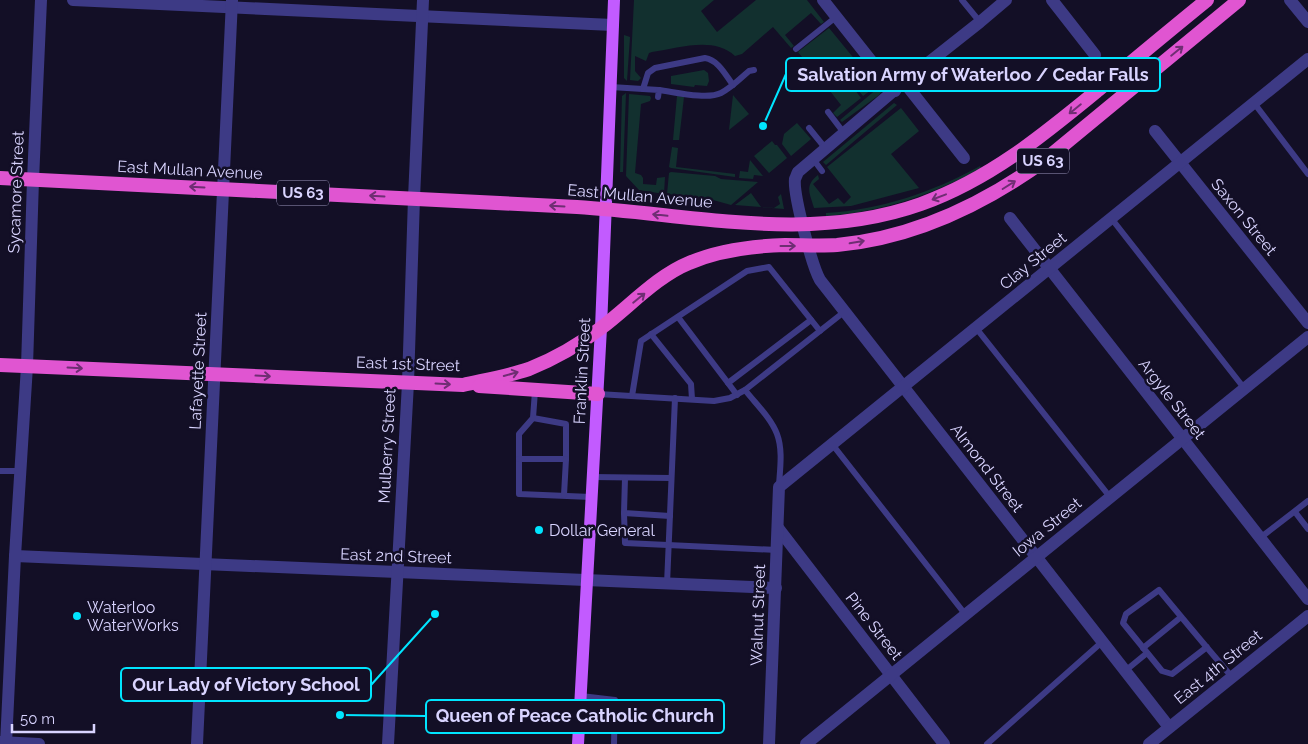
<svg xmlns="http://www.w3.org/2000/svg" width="1308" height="744" viewBox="0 0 1308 744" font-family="Raleway,sans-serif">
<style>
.green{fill:#12302f}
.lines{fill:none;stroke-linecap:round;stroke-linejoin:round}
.service{stroke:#3d3a85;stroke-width:6}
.minor{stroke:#3d3a85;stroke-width:12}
.tertiary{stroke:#3d3a85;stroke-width:12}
.primary{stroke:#c25bff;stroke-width:12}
.trunk{stroke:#e055d1;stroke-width:14}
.oneway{stroke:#6f2e73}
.poi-dot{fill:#00e5ff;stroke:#130f26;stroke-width:2}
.labels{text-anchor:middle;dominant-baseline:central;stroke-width:5;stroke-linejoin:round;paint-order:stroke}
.shield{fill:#130f26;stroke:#9e99be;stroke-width:1}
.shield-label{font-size:15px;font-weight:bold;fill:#d9d4ff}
.street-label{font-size:16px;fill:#d9d4ff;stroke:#130f26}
.poi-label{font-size:16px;fill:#d9d4ff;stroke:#130f26;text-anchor:start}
.leader{fill:none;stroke:#00e5ff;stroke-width:2}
.callout-dot{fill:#00e5ff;stroke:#130f26;stroke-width:2}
.callout{fill:#130f26;stroke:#00e5ff;stroke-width:2}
.callout-label{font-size:18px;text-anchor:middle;font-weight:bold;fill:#d9d4ff}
</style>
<rect width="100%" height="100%" fill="#130f26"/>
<!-- green -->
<g class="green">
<path d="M634,0H714L701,11L717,32L756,0H807L824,22L821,24L811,13L785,35L794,46L791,48L773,27L742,54L735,56C714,36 679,48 652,52L649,53L646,61L635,56V71L641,78L638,81L630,80Z"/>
<polygon points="829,28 875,84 875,87 863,96 859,91 869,83 851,61 839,70 843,75 842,78 828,89 798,52"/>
<polygon points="624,35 630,37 627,81 624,78"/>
<polygon points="704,70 708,73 709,81 707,86 695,85 694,87 671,84 671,76"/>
<polygon points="846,78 861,98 837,117 833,113 841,105 830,91"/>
<polygon points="878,88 881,92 879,95 842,122 840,120"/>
<polygon points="626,93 623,172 620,172 622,96"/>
<polygon points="629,94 650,96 651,98 650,101 641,104 635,173 641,175 643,178 643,184 656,185 657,178 665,177 664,194 639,190 626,176"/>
<polygon points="733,95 749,114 729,130"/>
<polygon points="677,96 684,97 679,140 673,140"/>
<polygon points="894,103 897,105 826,165 823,162"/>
<path d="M901,108L919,131L891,154L919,188L851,206L814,208C810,193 804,186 818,175L819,179L813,184L829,204L838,198L844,204L851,197L827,167Z"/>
<polygon points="797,123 811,139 791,156 782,144 784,134"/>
<polygon points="772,141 775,145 777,145 787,158 769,173 754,156"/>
<polygon points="672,147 678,148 676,167 735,174 735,177 671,168 669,167"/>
<polygon points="750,160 763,176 754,175 753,179 739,178 740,171 748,172"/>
<path d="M980,166L981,168C933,195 881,212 826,216V213C880,210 933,192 980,166Z"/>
<polygon points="671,172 715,176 721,179 758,182 731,205 706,198 667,194 669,173"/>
<polygon points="751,193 761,207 774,208 780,204 778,197 781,194 784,209 735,205"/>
</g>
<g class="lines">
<!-- service -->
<g class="service">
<polyline points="962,0 980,22"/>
<polyline points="796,49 836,17"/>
<polyline points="611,87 659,90 658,97"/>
<path d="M643,89L648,73L655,68L705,58C718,60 725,74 733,85"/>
<path d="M659,90C675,92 707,100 721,93C731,88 741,78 749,71L754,70"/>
<polyline points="1254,103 1308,174"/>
<polyline points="828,112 844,133"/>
<polyline points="809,128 826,149"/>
<polyline points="813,159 822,171"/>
<polyline points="1111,218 1244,388"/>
<polyline points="678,317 728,383 811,320"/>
<polyline points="976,328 1110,497"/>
<polyline points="651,334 691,384 692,399"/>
<polyline points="728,383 737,395"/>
<path d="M745,390C756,404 771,418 777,434C783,450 780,469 779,485"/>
<polyline points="535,391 533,418 519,434 519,494 591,497"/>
<polyline points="598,394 714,401 730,398 745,390 844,312"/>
<polyline points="632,396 641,341 747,271 769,267 820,331"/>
<polyline points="832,444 965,614"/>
<polyline points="519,459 566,459 566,424 533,418"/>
<polyline points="0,471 20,471"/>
<polyline points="592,477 671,478"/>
<polyline points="625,478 624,513 670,516"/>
<polyline points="564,495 566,459"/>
<polyline points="1295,512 1308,529"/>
<polyline points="624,513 625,543 777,550"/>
<polyline points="1260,538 1308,501"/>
<polyline points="667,584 675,398"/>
<path d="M1207,647L1172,674L1162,671L1123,623L1126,614L1159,590C1183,619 1207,648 1232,677"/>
<polyline points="1143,648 1181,617"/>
<polyline points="1125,671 1147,653"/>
<polyline points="581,696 615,700 614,744"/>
<polyline points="987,744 1102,642"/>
</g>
<!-- minor -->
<g class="minor">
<polyline points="73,0 613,25"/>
<polyline points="823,0 895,91"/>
<path d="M1006,0L980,22L904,82L798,172C797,174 796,177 795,179C793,194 812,266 820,280L1169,727"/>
<polyline points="1052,0 1095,55"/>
<polyline points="1290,0 1308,22"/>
<polyline points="904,82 964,158"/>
<polyline points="1155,131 1308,323"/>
<polyline points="33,180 41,0"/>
<polyline points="1010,218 1308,599"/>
<polyline points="778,528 944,744"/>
<polyline points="15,556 776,588"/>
<polyline points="0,742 39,744"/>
<polyline points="388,744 408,383 414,198 423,0"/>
<polyline points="769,744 779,487 1308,59"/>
<polyline points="806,744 1308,337"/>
</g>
<!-- tertiary -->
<g class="tertiary">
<polyline points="6,744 15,556 27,366 33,180"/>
<polyline points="197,744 232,0"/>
<polyline points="1149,744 1308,616"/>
</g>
<!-- primary -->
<polyline class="primary" points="578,744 601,328 614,0"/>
<!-- trunk -->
<g class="trunk">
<path d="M0,178C192,188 385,197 577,207C692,214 809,244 921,204C990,179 1042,136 1098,90C1134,60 1170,30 1207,0"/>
<path d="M0,365L463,385C485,380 508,376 529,369C554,359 580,344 601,328C629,307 657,276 689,263C719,250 752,246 785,245C802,245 820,246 837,245C913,238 984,204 1045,160L1239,0"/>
<polyline points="479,386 598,394"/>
</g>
</g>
<!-- one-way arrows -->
<defs><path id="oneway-shaft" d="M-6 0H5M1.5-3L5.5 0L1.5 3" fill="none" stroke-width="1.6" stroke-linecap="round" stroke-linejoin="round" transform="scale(1.25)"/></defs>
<g class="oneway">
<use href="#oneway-shaft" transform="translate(1177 51) rotate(-39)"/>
<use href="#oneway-shaft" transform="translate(1075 109) rotate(141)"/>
<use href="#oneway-shaft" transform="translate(1009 185) rotate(-32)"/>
<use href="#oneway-shaft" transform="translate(197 187) rotate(-177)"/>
<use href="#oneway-shaft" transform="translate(377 196) rotate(-177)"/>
<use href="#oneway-shaft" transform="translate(939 197) rotate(159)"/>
<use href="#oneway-shaft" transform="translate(557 206) rotate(-177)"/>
<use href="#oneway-shaft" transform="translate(660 215) rotate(-174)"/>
<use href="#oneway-shaft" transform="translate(857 242) rotate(-10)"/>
<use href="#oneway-shaft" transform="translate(788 246)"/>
<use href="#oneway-shaft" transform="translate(639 298) rotate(-39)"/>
<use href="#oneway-shaft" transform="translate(75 368) rotate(3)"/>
<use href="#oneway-shaft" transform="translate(511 374) rotate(-16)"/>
<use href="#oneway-shaft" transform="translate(263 376) rotate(3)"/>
<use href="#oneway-shaft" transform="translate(443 384) rotate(3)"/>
</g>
<!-- markers -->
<g class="poi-dot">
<circle cx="539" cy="530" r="5"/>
<circle cx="77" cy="616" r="5"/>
</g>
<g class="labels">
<!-- shield labels -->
<g class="shield">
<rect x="1017" y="148.5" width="52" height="25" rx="4"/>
<rect x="277" y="180.5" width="52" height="25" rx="4"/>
</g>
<g class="shield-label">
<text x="1043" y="161">US 63</text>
<text x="303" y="193">US 63</text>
</g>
<!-- street labels -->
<g class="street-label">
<text transform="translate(190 170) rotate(3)">East Mullan Avenue</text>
<text transform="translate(16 192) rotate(-88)">Sycamore Street</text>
<text transform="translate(640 196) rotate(5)">East Mullan Avenue</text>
<text transform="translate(1244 217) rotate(51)">Saxon Street</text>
<text transform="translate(1033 261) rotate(-39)">Clay Street</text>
<text transform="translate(408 364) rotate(2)">East 1st Street</text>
<text transform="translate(198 371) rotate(-87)">Lafayette Street</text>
<text transform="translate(582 371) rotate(-87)">Franklin Street</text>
<text transform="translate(1172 399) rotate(52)">Argyle Street</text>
<text transform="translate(387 446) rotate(-87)">Mulberry Street</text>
<text transform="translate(987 468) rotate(52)">Almond Street</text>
<text transform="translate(1047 527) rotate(-39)">Iowa Street</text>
<text transform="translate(396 556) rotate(2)">East 2nd Street</text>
<text transform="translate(758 615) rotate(-88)">Walnut Street</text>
<text transform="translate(874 626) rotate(52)">Pine Street</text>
<text transform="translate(1218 667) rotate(-39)">East 4th Street</text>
</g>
<!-- poi labels -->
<g class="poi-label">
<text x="549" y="530">Dollar General</text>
<text x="87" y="607">Waterloo<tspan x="87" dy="18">WaterWorks</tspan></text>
</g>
</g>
<!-- callouts -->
<path class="leader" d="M763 126L786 74M435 614L371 685M340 715L426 716"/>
<g class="callout-dot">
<circle cx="763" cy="126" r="5"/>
<circle cx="435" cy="614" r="5"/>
<circle cx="340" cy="715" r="5"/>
</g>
<g class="callout">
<rect x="786" y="58" width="374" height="33" rx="5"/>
<rect x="121" y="668" width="250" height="33" rx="5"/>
<rect x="426" y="700" width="298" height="33" rx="5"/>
</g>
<g class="callout-label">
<text x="973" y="81">Salvation Army of Waterloo / Cedar Falls</text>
<text x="246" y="691">Our Lady of Victory School</text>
<text x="575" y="722">Queen of Peace Catholic Church</text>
</g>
<!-- scale -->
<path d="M12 724v8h82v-8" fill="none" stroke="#d9d4ff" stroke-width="2.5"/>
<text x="20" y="724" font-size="15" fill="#d9d4ff" stroke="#130f26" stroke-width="4" paint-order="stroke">50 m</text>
</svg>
